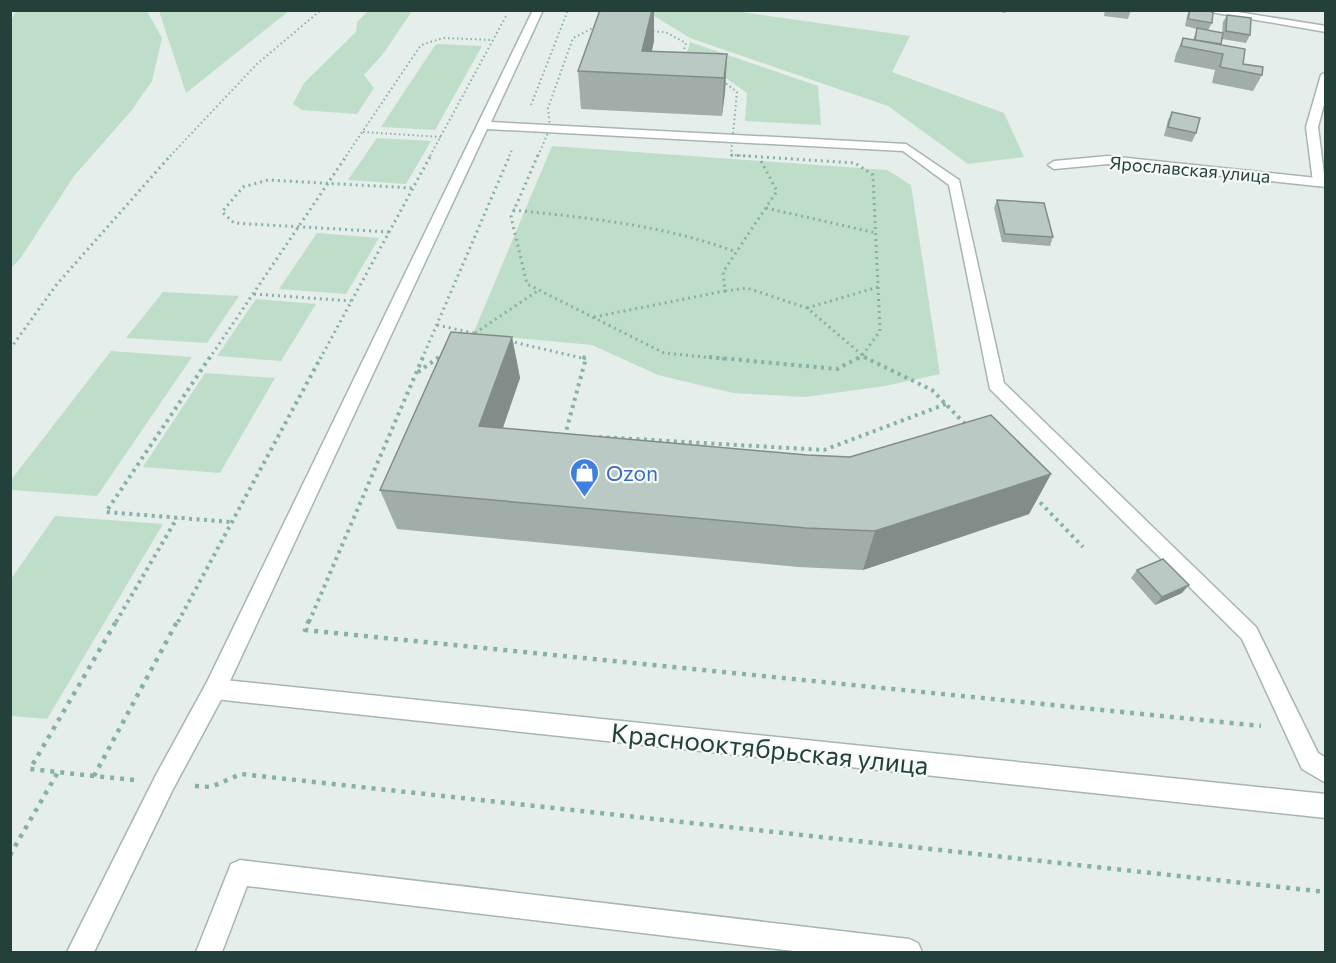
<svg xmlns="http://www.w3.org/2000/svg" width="1336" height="963" viewBox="0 0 1336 963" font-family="Commissioner,sans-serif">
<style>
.green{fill:#bfdec9}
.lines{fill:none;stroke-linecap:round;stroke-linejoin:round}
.lane-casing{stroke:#a7b6b2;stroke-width:3}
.street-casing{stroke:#a7b6b2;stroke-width:3}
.path-far3{stroke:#86b1a6;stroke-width:2;stroke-dasharray:1.5 3;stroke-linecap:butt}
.path-far2{stroke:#86b1a6;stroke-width:3;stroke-dasharray:2 4;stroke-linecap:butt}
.path-far1{stroke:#86b1a6;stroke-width:4;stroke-dasharray:3 4.5;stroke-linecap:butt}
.path{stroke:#86b1a6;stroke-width:4.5;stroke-dasharray:4 6;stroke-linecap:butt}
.lane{fill:#fff;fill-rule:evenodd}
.street{fill:#fff;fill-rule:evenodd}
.wall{fill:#a0ada9}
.shaded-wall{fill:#828d89}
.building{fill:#bac9c4;stroke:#828d89;stroke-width:1.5}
.labels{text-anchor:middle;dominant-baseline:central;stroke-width:4.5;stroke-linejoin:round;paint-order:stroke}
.far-street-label{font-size:18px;fill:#24403a;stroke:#f6faf8}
.shop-label{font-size:21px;fill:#366cbe;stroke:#f6faf8;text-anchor:start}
.near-street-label{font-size:26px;fill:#24403a;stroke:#f6faf8}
</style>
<rect width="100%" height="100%" fill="#e5eeeb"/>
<!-- green -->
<g class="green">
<polygon points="369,10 412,11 383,54 364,75 374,88 357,114 302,110 293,104 304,83 356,32 357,22"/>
<polygon points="16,11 147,11 162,38 152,81 131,111 74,176 20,259 11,268 10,22"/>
<polygon points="159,11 159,10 289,11 186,93"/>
<polygon points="646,11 734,11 910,36 892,72 1004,113 1024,157 968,164 888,106 690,38"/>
<polygon points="690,42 818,86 821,125 745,121 747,93 723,76 683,67"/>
<polygon points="436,44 482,46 435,130 381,127"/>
<polygon points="377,138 431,141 406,184 348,180"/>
<polygon points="552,146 887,170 911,185 940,374 885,386 805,397 733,393 658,375 592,345 473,334"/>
<polygon points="317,233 379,238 346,294 279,289"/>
<polygon points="163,292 239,296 207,343 126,338"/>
<polygon points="256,299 316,304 281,361 217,356"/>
<polygon points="111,351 192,357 97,496 11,490 11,480"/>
<polygon points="205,373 275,378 220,473 143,467"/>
<polygon points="55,516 163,524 47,719 11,716 11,579"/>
</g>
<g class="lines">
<defs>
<g id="lane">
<polygon points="533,10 543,10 491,122 906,144 959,180 1004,383 1256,627 1318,753 1326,758 1326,783 1302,769 1242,639 990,389 949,185 903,151 487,129 223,696 172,791 94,952 67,952 156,775 207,682"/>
<polygon points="1326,72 1326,97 1318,127 1325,182 1319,186 1313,182 1306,127 1321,75"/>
<polygon points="240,860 909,939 918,943 922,952 802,952 247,886 222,952 196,952 231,864"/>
</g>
<g id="street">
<polygon points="1199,10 1225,10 1326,26 1326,32"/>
<polygon points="1108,156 1326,179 1326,187 1108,164 1054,169 1048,165 1054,161"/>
<polygon points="215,679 1326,794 1326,818 215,699 207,696 204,689 207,682"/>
</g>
</defs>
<!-- lane casing -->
<use href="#lane" class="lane-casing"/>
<!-- street casing -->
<use href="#street" class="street-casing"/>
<!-- path-far3 -->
<g class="path-far3">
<polyline points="531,105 568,10"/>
<polyline points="363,132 441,137"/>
<polyline points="170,156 257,64 321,10"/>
<polyline points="346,156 421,45 443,38 493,40"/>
<polyline points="430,156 506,16"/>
<polyline points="509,156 513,148"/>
<polyline points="538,156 550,128 548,108 573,38 591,29 665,32 686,43 679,67 693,76 719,78 737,92 731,155 752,156"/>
</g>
<!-- path-far2 -->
<g class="path-far2">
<polyline points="538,155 511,217 527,284 664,353 725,359"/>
<polyline points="731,155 855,163 873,175 880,331 862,356 857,359"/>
<polyline points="766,208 876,233"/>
<path d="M513,210C589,218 664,225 736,252"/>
<polyline points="389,232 234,223 222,212 243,187 268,180 412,188"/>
<polyline points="725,291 747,288 807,308 867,359"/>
<polyline points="254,294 351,301"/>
<polyline points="807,308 878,287"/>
<polyline points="594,317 725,291 723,272 777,191 761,161"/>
<polyline points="437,325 478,334"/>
<polyline points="475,333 539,290"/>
<polyline points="509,341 586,359"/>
<polyline points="10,349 57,284 171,155"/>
<polyline points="209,359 347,155"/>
<polyline points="320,359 431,155"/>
<polyline points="422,359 510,155"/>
<polyline points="437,359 441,356"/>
</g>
<!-- path-far1 -->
<g class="path-far1">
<polyline points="210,357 106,512 231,522"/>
<polyline points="709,357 837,369 860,357"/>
<polyline points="864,357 932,390 967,426"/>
<polyline points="418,372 439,357"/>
<polyline points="567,435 565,435 586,358 582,357"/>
<polyline points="599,437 824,450 946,404"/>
<polyline points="1035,497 1083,547"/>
<polyline points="116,622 177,518"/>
<polyline points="178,622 321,357"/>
<polyline points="309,622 423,357"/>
</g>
<!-- path -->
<g class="path">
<polyline points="309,620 305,630 1261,726"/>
<polyline points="94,776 30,769 117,620"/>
<polyline points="134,780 94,776 178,620"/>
<polyline points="195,786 211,787 241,774 1326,892"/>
<polyline points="10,855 58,772"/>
</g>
<!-- lane -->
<use href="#lane" class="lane"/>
<!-- street -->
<use href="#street" class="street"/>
</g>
<!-- wall -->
<g class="wall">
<polygon points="994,10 1007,10 1005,13"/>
<polygon points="1105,10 1131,10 1128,19 1104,16"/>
<polygon points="1189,10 1212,23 1208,30 1222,33 1223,22 1227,15 1250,35 1246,43 1222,39 1220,45 1243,64 1262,75 1253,91 1212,83 1215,70 1174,62 1176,54 1183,38 1193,40 1197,29 1185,26 1187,16"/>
<polygon points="654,41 652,51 727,54 725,92 722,116 581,109 578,71"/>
<polygon points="1172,112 1196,133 1192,142 1164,136 1168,120"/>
<polygon points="997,200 1053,237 1050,246 1002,242 994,208"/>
<polygon points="512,337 520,378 503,428 807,455 1051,474 1029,514 863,570 798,567 397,529 380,490"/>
<polygon points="1137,570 1182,593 1155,605 1131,578"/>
</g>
<!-- shaded-wall -->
<g class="shaded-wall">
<polygon points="652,10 654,10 654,41 646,74 642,51"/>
<polygon points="727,54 725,92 722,116 724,78"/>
<polygon points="512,337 520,378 489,467 479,426"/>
<polygon points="1051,474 1029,514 863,570 875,531"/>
<polygon points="1189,585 1182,593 1155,605 1162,597"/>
</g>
<!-- building -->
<g class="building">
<polygon points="600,10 652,10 642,51 727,54 724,78 578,71"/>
<polygon points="1190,10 1202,10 1213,12 1212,23 1188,19"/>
<polygon points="1227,15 1251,18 1250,35 1226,31"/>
<polygon points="1197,28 1223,33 1221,44 1195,40"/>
<polygon points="1183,38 1245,49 1243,64 1263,67 1262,75 1220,67 1223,54 1181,46"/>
<polygon points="1172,112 1200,118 1196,133 1168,127"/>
<polygon points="997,200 1044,203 1053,237 1005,234"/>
<polygon points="451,332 512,337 479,426 807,455 850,457 991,415 1051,474 875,531 806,528 380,490"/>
<polygon points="1163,559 1189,585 1162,597 1137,570"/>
</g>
<!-- icons -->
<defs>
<symbol id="shop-pin" viewBox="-11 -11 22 30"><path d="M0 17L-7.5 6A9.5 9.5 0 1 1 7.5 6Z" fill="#3f7fe0" stroke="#f6faf8"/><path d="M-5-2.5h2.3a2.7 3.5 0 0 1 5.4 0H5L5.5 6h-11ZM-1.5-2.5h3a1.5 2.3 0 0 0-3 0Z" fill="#fff"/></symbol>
</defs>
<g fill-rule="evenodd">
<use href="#shop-pin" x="568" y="456" width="33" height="45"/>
</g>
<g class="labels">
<!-- far-street labels -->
<g class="far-street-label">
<text transform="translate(1190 169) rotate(5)">Ярославская улица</text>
</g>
<!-- shop labels -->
<g class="shop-label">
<text x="606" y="472">Ozon</text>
</g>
<!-- near-street labels -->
<g class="near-street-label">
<text transform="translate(770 748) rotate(6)">Краснооктябрьская улица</text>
</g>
</g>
<!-- border -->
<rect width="1336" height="963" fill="none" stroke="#24403a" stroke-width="24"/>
</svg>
